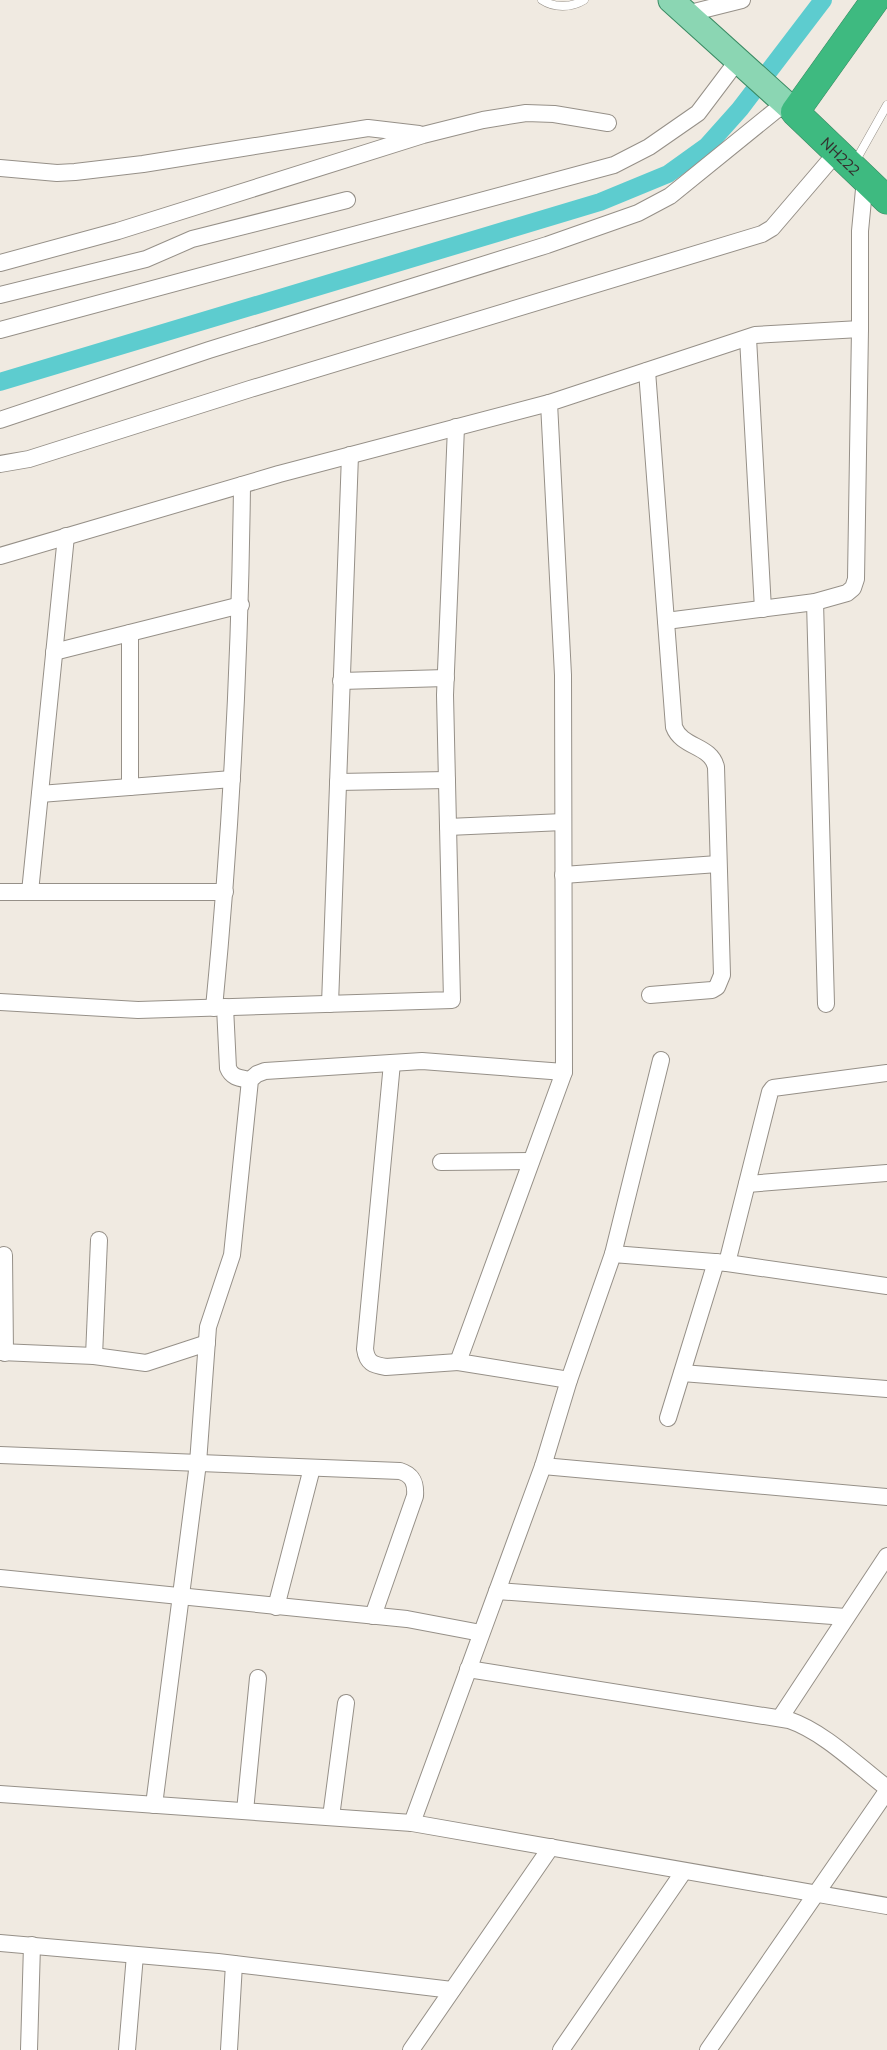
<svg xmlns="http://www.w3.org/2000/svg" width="887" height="2050" viewBox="0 0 887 2050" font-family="Commissioner,sans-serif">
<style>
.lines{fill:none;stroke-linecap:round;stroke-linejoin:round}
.canal{stroke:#5dcccf;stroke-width:18}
.lane-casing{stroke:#969088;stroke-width:9}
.street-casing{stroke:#969088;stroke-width:18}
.primary-casing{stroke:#3a8a63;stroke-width:27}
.highway-casing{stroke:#3a8a63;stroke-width:29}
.lane{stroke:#fff;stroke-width:8}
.street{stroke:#fff;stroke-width:16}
.primary{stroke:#8bd6b3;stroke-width:25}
.highway{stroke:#3eba80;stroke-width:28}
.labels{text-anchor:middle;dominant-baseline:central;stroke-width:5;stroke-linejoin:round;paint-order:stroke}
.street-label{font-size:15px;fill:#34312e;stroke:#f0eae1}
</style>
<rect width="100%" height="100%" fill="#f0eae1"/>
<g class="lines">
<!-- canal -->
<polyline class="canal" points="0,382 600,202 668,174 707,146 740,109 823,0"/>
<defs>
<g id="lane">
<path d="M542,0C554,8 571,8 584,0"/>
<polyline points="855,162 887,105"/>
</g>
<g id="street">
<polyline points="686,14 742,0"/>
<polyline points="0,168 57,173 75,172 143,164 368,128 419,134"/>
<polyline points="0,263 118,231 423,135 483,120 526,113 554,114 608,123"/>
<polyline points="0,295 146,259 192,239 347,200"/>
<polyline points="0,330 614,165 649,147 698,113 738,60"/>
<polyline points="748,338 763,609"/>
<path d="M647,371L674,727C682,748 711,745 716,767L722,975L717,987L712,990L650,995"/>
<polyline points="0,420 209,350 547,245 638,213 670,196 786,102"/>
<polyline points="0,464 29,459 250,389 762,234 772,228 837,152"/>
<polyline points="0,556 279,474 549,403"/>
<polyline points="815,602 826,1004"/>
<polyline points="666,621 815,602 847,593 853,588 856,579 860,329"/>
<polyline points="54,652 241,605"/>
<polyline points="341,681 446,678"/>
<polyline points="338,782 447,780"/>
<polyline points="130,787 130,633"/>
<polyline points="40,794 232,779"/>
<polyline points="448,827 563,822"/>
<polyline points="563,875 718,864"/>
<polyline points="0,892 225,892"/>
<polyline points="30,892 66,536"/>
<polyline points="0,1002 138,1010 452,1000 445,695 456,427"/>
<polyline points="330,1004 350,455"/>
<path d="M225,1007L228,1068C232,1078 240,1078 250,1080"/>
<path d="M214,1008C231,834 240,660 242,485"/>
<path d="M392,1063L365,1349C367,1363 373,1365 386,1367L458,1362"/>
<polyline points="441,1162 531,1161"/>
<polyline points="747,1184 887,1173"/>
<polyline points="613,1254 661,1060"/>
<polyline points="4,1255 5,1353"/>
<polyline points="727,1263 770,1092 773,1088 887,1073"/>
<polyline points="0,1352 94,1356 146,1363 207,1343"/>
<polyline points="94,1356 99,1240"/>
<polyline points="682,1373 887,1389"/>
<polyline points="569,1380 458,1362 564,1072 563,675 549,403 755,335 860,329 860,231 865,179"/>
<polyline points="668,1418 716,1262"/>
<path d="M0,1455L400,1471C413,1475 416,1483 415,1496L373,1616"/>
<polyline points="543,1466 887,1497"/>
<polyline points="0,1578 407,1619 481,1633"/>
<polyline points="497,1591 846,1617"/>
<polyline points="276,1607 312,1468"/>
<path d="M468,1669L789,1720C824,1732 857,1765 887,1788"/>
<polyline points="780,1718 887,1556"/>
<polyline points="0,1794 412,1823 887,1906"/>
<polyline points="154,1805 198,1463 208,1327 232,1255 250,1080 257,1074 265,1071 422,1061 564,1072"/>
<polyline points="245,1811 258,1678"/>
<polyline points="331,1817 346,1703"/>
<polyline points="412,1823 543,1466 569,1380 613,1254 727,1263 887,1286"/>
<polyline points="0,1943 218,1962 452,1990"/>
<polyline points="29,2050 32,1945"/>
<polyline points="127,2050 135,1955"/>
<polyline points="229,2050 234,1964"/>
<polyline points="411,2050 551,1847"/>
<polyline points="561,2050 684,1871"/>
<polyline points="708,2050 887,1791"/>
</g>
<polyline id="primary" points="671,0 795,112"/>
<g id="highway">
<path id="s1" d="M875,0L795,112L887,200"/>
</g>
</defs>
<!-- lane casing -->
<use href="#lane" class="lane-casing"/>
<!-- street casing -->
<use href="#street" class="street-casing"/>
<!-- primary casing -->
<use href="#primary" class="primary-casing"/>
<!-- highway casing -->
<use href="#highway" class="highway-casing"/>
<!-- lane -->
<use href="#lane" class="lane"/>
<!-- street -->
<use href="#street" class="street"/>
<!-- primary -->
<use href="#primary" class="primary"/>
<!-- highway -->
<use href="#highway" class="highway"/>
</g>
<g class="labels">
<!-- street labels -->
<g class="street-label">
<text stroke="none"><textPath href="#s1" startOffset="201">NH222</textPath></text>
</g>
</g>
</svg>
